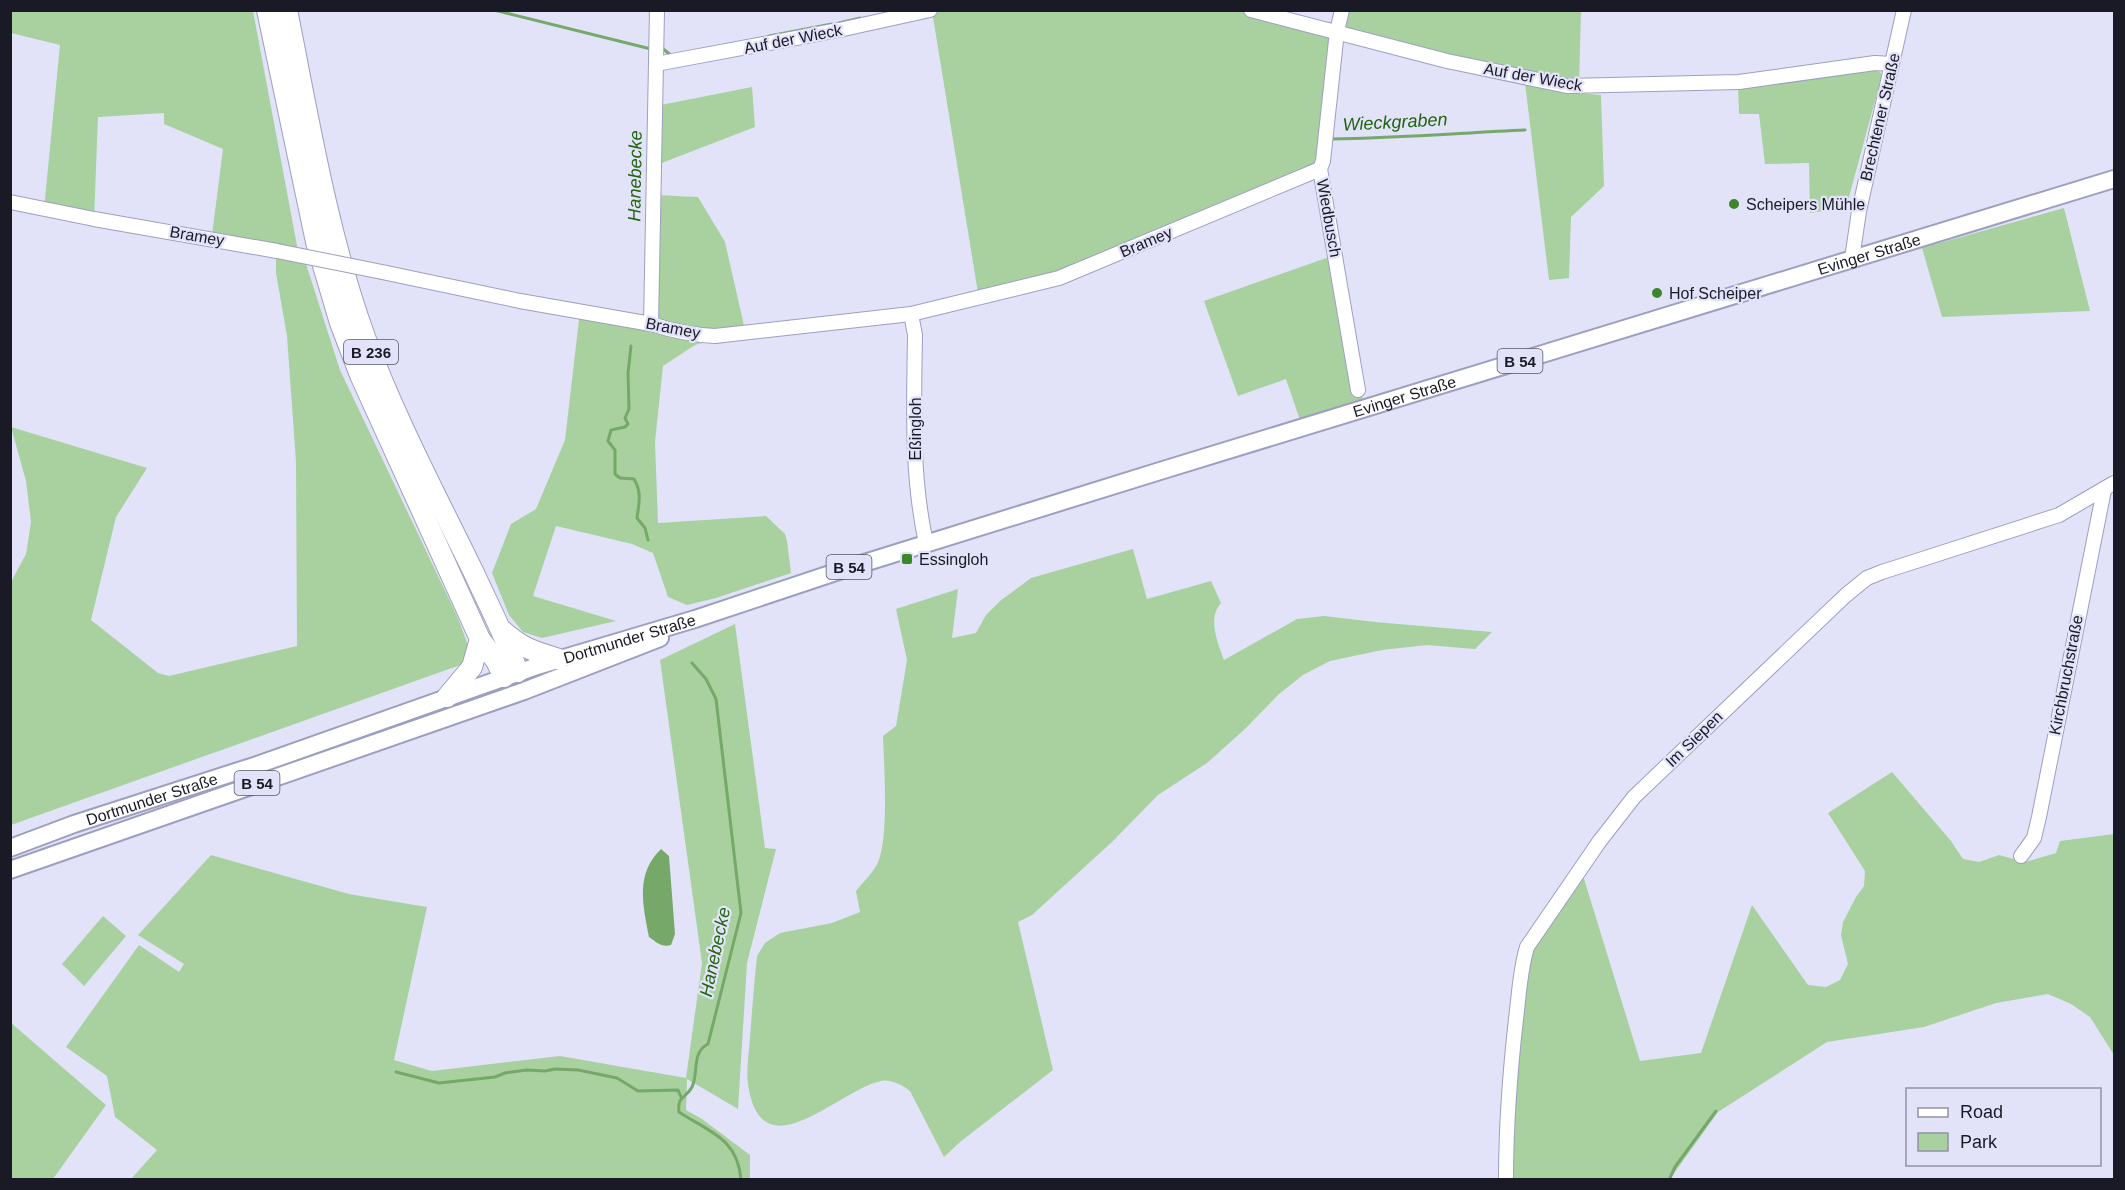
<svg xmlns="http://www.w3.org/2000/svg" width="2125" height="1190" viewBox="0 0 2125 1190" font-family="Helvetica,sans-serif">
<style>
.green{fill:#a8d19f}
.water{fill:#75a869}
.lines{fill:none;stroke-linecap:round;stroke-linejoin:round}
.stream{stroke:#75a869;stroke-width:3}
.minor-casing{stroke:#9d9fc0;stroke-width:16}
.major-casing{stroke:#9d9fc0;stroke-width:20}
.highway-casing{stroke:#9d9fc0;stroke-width:22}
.minor{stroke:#fff;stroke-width:14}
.major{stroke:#fff;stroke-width:16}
.highway{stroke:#fff;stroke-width:20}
.minor-bridge-casing{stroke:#9d9fc0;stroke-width:16;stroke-linecap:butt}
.minor-bridge{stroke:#fff;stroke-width:14}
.poi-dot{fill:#3e862c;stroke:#e2e3f9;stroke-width:2}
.labels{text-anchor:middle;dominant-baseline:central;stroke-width:4.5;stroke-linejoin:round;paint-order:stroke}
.shield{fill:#e2e3f9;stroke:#565665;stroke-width:1.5}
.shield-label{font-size:15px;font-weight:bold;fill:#1a1a26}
.street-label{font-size:16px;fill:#1a1a26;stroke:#e2e3f9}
.poi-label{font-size:16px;fill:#1a1a26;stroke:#e2e3f9;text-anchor:start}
.water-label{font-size:18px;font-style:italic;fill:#21650c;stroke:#e2e3f9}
</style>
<rect width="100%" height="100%" fill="#e2e3f9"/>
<!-- green -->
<g class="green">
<polygon points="11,11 253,11 298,251 212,235 223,149 164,124 164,113 98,117 94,219 44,209 60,45 11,33"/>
<polygon points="932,11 1263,11 1337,31 1342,11 1581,11 1579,85 1337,31 1323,161 1059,278 979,299"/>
<polygon points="1873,69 1880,72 1882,75 1846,208 1810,213 1809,163 1765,164 1759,114 1739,114 1738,86"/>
<polygon points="1525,83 1577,93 1601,95 1604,186 1571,217 1569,278 1549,280"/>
<polygon points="752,87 755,127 654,166 656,106"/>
<polygon points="654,195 698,197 725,242 745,330 695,345 663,366 655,442 658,523 766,516 785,534 787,541 791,573 716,598 687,605 668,597 653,553 632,544 556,526 533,596 616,621 542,638 523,632 509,615 492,573 511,524 536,509 565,440 580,311 651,323"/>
<polygon points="2064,208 2090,311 1942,317 1922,248"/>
<polygon points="1335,255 1364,406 1302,426 1286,379 1238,396 1204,301"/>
<polygon points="276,257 306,264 340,370 458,618 470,651 463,664 11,825 11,582 26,554 31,522 26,481 11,427 147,468 116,517 91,620 158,673 169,676 297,646 296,462 287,336 276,273"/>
<path d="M1133,549L1147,599L1211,581L1221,603C1207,619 1218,643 1224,660L1297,619L1324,616L1375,622L1492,632L1475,649L1427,645L1382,650L1330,661L1303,675L1279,694L1245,729L1207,763L1158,795L1112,842L1032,915L1018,922L1053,1070L960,1142L944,1157L910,1091C902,1085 891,1079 881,1081C838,1090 761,1175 748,1084C746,1069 749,1053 750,1038C752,1011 754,984 757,956L765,943L780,933L832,923L860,912L856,891C863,882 874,872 878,862C889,838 884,764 883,736L896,726L907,660L896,609L958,589L952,638L976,633L986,615L1000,601L1031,578Z"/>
<polygon points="735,624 765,848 776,849 747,963 738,1109 687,1079 686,1110 702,1119 750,1155 750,1179 131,1179 157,1150 115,1117 107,1076 66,1047 139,945 179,972 184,964 138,935 211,855 349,894 427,907 394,1060 432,1071 560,1056 686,1078 702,963 660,660"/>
<polygon points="1892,772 1951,841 1963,859 1979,862 1999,855 2025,862 2056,853 2060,841 2114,834 2114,1055 2090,1017 2071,1004 2048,994 1996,1003 1924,1027 1827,1042 1718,1112 1670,1179 1511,1179 1510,1170 1525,964 1531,944 1581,869 1640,1061 1701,1053 1752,905 1808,985 1826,987 1840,980 1848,964 1841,935 1843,922 1856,897 1864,886 1865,871 1828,813"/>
<polygon points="103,916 126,936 84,986 62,964"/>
<polygon points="10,1022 106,1105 53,1179 11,1179"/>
</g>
<!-- water -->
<path class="water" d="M661,849L669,856L675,934L671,945C662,948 656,942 649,937C643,905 635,874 661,849Z"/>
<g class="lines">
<!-- stream -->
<g class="stream">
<polyline points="494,10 651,49 651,51"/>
<polyline points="839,23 860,18"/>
<polyline points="769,36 832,24"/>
<polyline points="662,48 672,56"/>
<path d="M1332,136L1331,139C1396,138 1460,133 1525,130"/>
<path d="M631,346L628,373L629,409L625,418L628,424L625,427L611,430L608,441L615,450V474L620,478L634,479C642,492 639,503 637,518L645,528L648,540"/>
<path d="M692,663L706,679L716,699L741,913L708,1044C691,1053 699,1072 692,1087C686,1099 677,1095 679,1112C709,1132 738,1138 741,1180"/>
<polyline points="396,1072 439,1083 495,1077 505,1073 527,1070 545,1071 555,1069 578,1070 617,1078 638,1091 678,1090 681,1097"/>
<polyline points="1669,1180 1675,1167 1716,1111"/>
</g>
<defs>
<g id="minor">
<polyline points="1251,10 1447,61 1567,86 1739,82 1875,63 1892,64"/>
<polyline points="1342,10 1337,31 1323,161 1320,169 1358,390"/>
<polyline points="656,64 839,30 930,10"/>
<polyline points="10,202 94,219 277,251"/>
<polyline points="1852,259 1859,211 1904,10"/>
<path d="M382,272L520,301L651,324C673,331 693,335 715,336L911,314L1059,278L1320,169"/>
<path d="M911,314L915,335C914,405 911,474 926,543"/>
<polyline points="651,324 657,10"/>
<polyline points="2021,856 2034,838 2039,817 2104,490"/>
<path d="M1506,1180C1506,1126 1510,1072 1516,1019C1519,995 1520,970 1527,947L1599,842L1634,797L1846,595L1867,578L1882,572L2059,515L2114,483"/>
</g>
<g id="major">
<path id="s1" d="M10,848L74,824L257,765L537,666L695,619L848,568L1160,471L2114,179"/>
<polyline points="10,870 524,691 660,638"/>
</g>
<g id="highway">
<polyline points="267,10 316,242 340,323 360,375 480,639 496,661 504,677"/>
<path d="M287,10C309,120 327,232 365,337C395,418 436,495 474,573C489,606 506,638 518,672"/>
<path d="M503,631C523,649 534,651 559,659"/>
<polyline points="447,697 472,667 480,639"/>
</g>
</defs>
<!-- minor casing -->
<use href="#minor" class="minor-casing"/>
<!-- major casing -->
<use href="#major" class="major-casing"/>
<!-- highway casing -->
<use href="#highway" class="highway-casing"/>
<!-- minor -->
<use href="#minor" class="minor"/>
<!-- major -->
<use href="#major" class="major"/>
<!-- highway -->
<use href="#highway" class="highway"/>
<defs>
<polyline id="minor-bridge" points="277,251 382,272"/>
</defs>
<!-- minor-bridge casing -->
<use href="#minor-bridge" class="minor-bridge-casing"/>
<!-- minor-bridge -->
<use href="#minor-bridge" class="minor-bridge"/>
</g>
<!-- markers -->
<g class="poi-dot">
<circle cx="1734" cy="204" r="6"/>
<circle cx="1657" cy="293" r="6"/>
<rect x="901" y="553" width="12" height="12" rx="3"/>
</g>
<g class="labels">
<!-- shield labels -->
<g class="shield">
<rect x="344" y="340" width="54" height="24" rx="4.5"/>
<rect x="1497.5" y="349" width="45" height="24" rx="4.5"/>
<rect x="826.5" y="555" width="45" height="24" rx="4.5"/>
<rect x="234.5" y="771" width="45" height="24" rx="4.5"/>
</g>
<g class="shield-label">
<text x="371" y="352">B 236</text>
<text x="1520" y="361">B 54</text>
<text x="849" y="567">B 54</text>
<text x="257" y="783">B 54</text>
</g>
<!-- street labels -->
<g class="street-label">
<text transform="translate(793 39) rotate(-11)">Auf der Wieck</text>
<text transform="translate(1533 77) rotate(10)">Auf der Wieck</text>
<text transform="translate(1880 117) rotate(-77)">Brechtener Straße</text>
<text transform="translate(1329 218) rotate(80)">Wiedbusch</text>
<text transform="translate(197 236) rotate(10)">Bramey</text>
<text transform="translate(1146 242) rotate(-23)">Bramey</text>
<text stroke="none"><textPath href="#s1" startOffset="1952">Evinger Straße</textPath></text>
<text transform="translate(673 328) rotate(11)">Bramey</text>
<text stroke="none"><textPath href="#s1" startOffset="1466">Evinger Straße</textPath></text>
<text transform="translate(915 429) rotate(-90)">Eßingloh</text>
<text stroke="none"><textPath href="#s1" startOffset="654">Dortmunder Straße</textPath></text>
<text transform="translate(2066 675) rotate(-79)">Kirchbruchstraße</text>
<text transform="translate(1694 739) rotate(-44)">Im Siepen</text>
<text stroke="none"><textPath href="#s1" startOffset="150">Dortmunder Straße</textPath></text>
</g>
<!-- poi labels -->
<g class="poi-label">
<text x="1746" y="204">Scheipers Mühle</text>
<text x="1669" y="293">Hof Scheiper</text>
<text x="919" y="559">Essingloh</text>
</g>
<!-- water labels -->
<g class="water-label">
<text transform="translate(1395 122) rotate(-3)">Wieckgraben</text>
<text transform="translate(635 176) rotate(-89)">Hanebecke</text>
<text transform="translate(715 952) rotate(-78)">Hanebecke</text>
</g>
</g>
<!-- border -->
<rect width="2125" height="1190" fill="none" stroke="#1a1a26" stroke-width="24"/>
<!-- legend -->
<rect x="1906" y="1088" width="195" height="78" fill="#e2e3f9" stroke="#9293a5" stroke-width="1.5"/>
<rect x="1918" y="1108" width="30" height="9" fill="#ffffff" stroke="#9293a5" stroke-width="1.5"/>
<text x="1960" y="1118" font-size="18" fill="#1a1a26">Road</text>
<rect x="1918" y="1133" width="30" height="18" fill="#a8d19f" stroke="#9293a5" stroke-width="1.5"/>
<text x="1960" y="1148" font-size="18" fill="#1a1a26">Park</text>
</svg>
